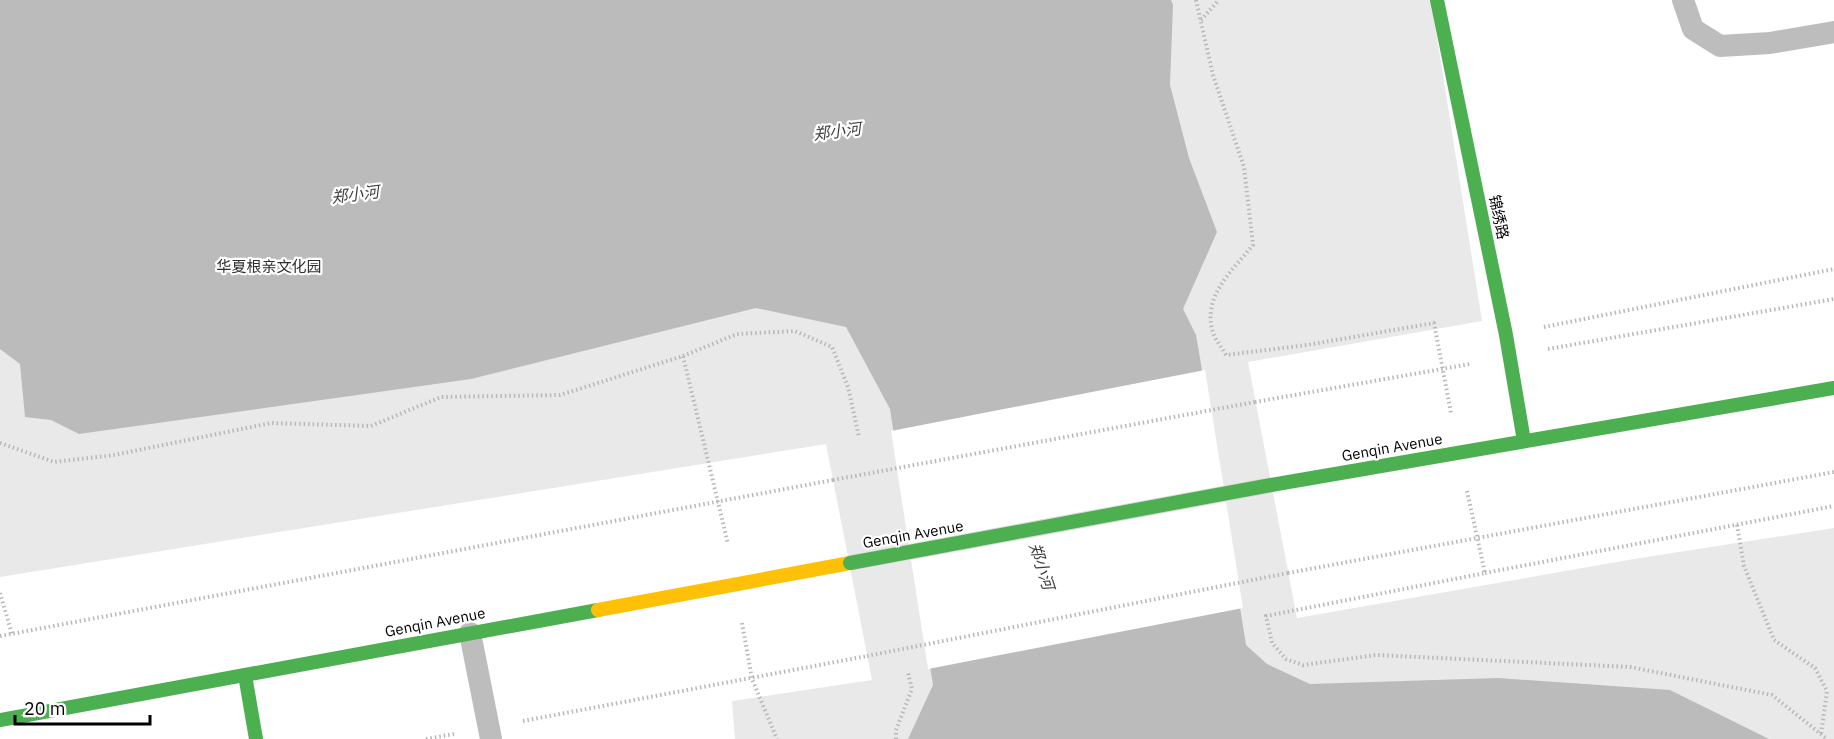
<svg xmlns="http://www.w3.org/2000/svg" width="1834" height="739" viewBox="0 0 1834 739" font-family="'IBM Plex Sans','Noto Sans SC',sans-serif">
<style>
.green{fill:#e9e9e9}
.water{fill:#bbb}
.pier{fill:#fff}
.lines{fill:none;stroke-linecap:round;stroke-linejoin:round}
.path{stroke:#b8b8b8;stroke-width:4;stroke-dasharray:1.5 3;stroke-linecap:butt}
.lane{stroke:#bdbdbd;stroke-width:22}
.fast{stroke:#4caf50;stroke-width:14}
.slow{stroke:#ffc107;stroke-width:14}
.fast-bridge-casing{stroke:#dbdbdb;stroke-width:16;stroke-linecap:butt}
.path-bridge{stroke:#b8b8b8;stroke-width:4;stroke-dasharray:1.5 3;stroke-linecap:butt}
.fast-bridge{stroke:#4caf50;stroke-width:14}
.labels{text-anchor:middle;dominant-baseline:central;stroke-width:4.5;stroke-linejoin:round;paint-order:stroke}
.street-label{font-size:15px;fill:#000;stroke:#fff}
.park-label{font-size:15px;fill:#2e2e2e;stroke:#fff}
.water-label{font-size:16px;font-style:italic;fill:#3f3f3f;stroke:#fff}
</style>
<rect width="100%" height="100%" fill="#fff"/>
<!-- green -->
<polygon class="green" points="0,0 1431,0 1482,321 1248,362 1297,618 1634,559 1834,528 1834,739 735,739 732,701 872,680 826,444 0,577"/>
<!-- water -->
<polygon class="water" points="0,0 1171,0 1173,5 1170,85 1189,158 1217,232 1183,309 1196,335 1200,358 1246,645 1267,664 1310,684 1498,678 1670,690 1769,739 908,739 933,685 890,409 846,327 756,308 471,379 79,434 51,420 25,417 20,364 0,349"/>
<!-- pier -->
<polygon class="pier" points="1205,370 1243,608 928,669 891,431"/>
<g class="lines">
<!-- path -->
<g class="path">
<path d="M1196,0L1213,75L1244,167L1253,245C1232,271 1200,298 1214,335C1217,342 1222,348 1226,355L1307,345L1434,323L1451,413"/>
<polyline points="1201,20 1219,0"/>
<polyline points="1544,327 1834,269"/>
<polyline points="1548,349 1834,299"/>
<polyline points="683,356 737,334 795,331 832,347 848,387 859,437"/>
<polyline points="1255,402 1470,364"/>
<polyline points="0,443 54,462 114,455 271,423 371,426 441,397 560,395 683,356 728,544"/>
<polyline points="1467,491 1485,573 1266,616 1272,643 1286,659 1303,665 1376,655 1630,667 1772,695 1827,739"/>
<polyline points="1737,525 1744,566 1774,640 1815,668 1827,691 1821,734"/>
<polyline points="1288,573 1834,472"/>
<polyline points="1485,573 1834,506"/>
<polyline points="0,593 12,634"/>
<polyline points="742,623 752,679 777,739"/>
<polyline points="0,636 833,480"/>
<polyline points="523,721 867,656"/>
<polyline points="426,739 454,734"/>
<polyline points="896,739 896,730 912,689 908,673"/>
</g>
<!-- lane -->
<g class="lane">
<polyline points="1683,0 1693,29 1720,46 1770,43 1834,32"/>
<polyline points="470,633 491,739"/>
</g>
<!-- fast -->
<g class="fast">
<polyline points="1437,0 1506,335 1524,441"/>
<polyline points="1271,485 1834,388"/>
<polyline points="245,675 256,739"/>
<polyline points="0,720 598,610"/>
</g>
<!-- slow -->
<polyline class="slow" points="598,610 850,563"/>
<defs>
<polyline id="fast-bridge" points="850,563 1271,485"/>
</defs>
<!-- fast-bridge casing -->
<use href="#fast-bridge" class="fast-bridge-casing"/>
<!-- path-bridge -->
<g class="path-bridge">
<polyline points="833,480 1255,402"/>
<polyline points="867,656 1288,573"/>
</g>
<!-- fast-bridge -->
<use href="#fast-bridge" class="fast-bridge"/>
</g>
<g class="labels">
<!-- street labels -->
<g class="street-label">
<text transform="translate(1499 217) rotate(78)">锦绣路</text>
<text transform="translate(1392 447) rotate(-10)">Genqin Avenue</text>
<text transform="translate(913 534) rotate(-10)">Genqin Avenue</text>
<text transform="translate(435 622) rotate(-11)">Genqin Avenue</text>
</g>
<!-- park labels -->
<g class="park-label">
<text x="269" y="266">华夏根亲文化园</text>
</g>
<!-- water labels -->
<g class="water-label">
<text transform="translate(837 131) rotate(-7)">郑小河</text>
<text transform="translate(355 194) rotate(-7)">郑小河</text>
<text transform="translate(1042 566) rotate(72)">郑小河</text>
</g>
</g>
<!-- scale -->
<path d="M15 715v9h135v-9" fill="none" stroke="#000000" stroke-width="3"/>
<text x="24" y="715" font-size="18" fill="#000000" stroke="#ffffff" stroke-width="4.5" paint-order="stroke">20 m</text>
</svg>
